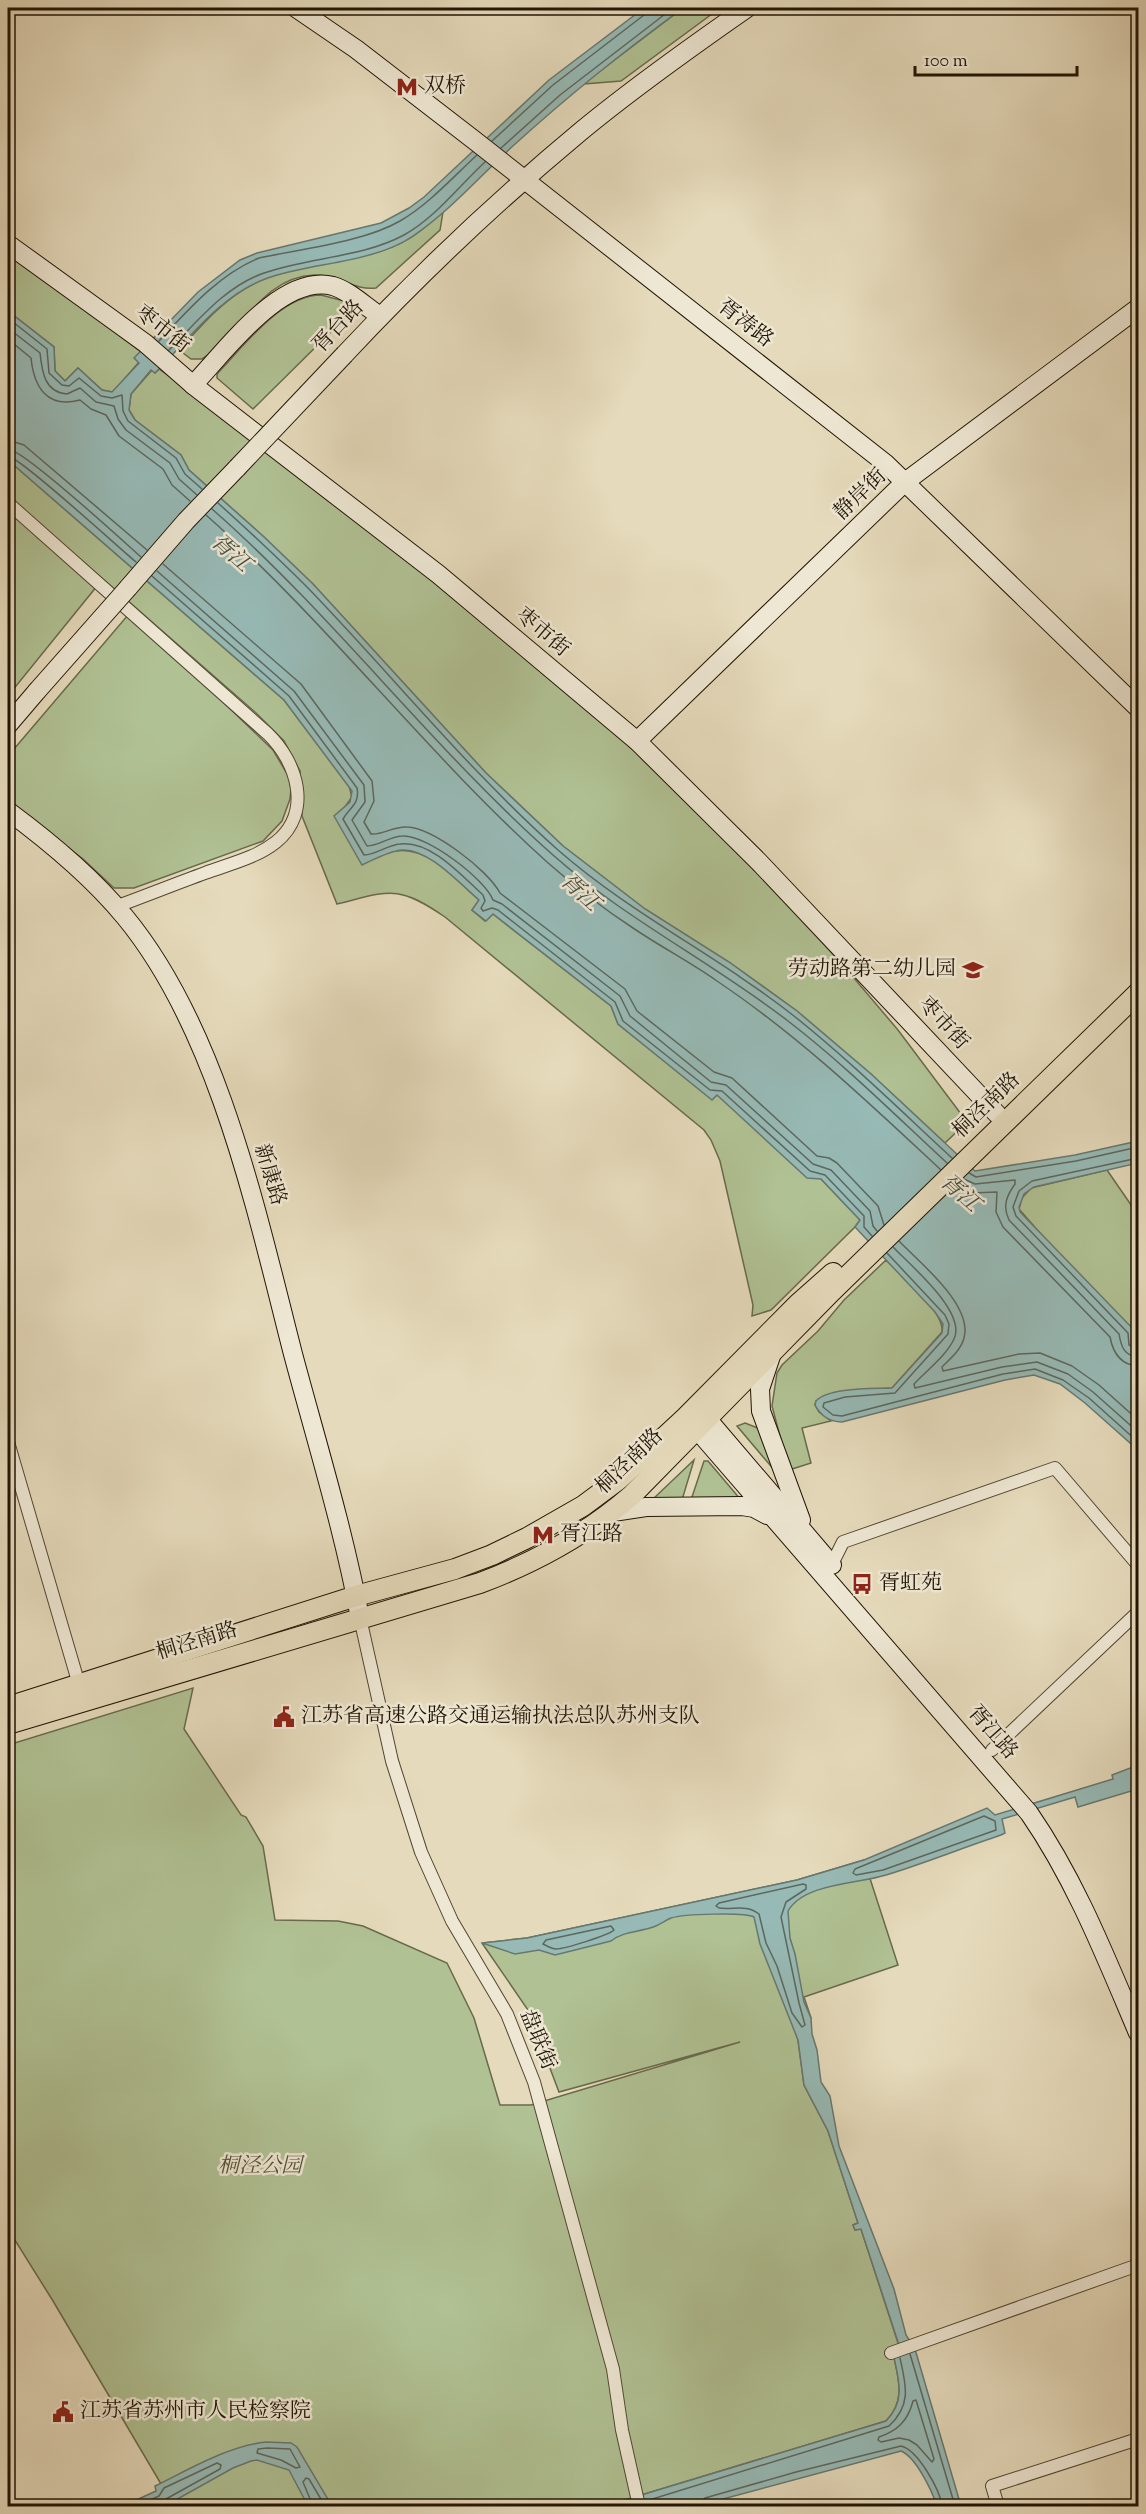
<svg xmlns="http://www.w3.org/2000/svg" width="1146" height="2514" viewBox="0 0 1146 2514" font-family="'Sorts Mill Goudy','Noto Serif SC',serif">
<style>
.green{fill:#b0c193;stroke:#686a4c;stroke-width:1.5}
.water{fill:#97bab6;stroke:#67786f;stroke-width:1.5}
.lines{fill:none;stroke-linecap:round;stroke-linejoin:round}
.shore{stroke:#5c675d;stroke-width:1.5}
.street-casing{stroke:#514632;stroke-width:14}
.secondary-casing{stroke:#201404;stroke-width:20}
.primary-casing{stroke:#201404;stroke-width:22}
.street{stroke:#eee7d3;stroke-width:12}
.secondary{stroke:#eee7d3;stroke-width:18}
.primary{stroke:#e5dabb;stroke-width:20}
.secondary-bridge-casing{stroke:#201404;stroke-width:20;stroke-linecap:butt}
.secondary-bridge{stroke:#eee7d3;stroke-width:18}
.labels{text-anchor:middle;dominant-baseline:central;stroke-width:5;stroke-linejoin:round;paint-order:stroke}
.poi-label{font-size:21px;fill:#201404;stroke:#eee7d3;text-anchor:start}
.street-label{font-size:21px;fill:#201404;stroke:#eee7d3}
.park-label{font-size:21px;font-style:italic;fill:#525136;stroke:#eee7d3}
.water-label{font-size:22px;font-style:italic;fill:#4a4e42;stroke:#eee7d3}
</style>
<rect width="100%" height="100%" fill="#e5dabb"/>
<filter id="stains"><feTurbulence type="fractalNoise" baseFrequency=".00333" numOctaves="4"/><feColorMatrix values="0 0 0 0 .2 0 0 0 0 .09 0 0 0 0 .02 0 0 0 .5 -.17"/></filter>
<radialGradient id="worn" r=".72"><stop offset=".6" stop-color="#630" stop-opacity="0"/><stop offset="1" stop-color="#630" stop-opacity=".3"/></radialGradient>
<!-- green -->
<g class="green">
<polygon points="683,8 720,8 621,81 583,84"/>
<path d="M443,212L440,230L376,288C354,291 337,274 314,275C262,277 241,334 202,359H191L179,350C201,326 222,301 251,285C300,259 362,267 410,238C422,231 432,221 443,212Z"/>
<polygon points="8,251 141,352 135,358 139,362 115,390 112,392 102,390 78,368 65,381 55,371 54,347 8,311"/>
<path d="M321,295L344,301L347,309L345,318L253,409L217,378V374C243,347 281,295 321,295Z"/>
<polygon points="159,369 273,450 609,726 779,895 842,964 898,1030 967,1122 945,1143 871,1074 797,1011 729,962 645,909 563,846 486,773 313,584 264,537 189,470 181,455 135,420 129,410 131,394 152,370 155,373"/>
<path d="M8,460L284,700L349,786L352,797L344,808L396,851C429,846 456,880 479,900L472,910L485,921L493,914L611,1006L618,1024L712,1099L717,1095L821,1179L860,1220L855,1227L771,1310L752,1316L753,1305L720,1161L711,1140L704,1130L445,917C397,884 390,891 337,904L302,816L300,771L284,741L256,713L8,496Z"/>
<polygon points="8,511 97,586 8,696"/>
<polygon points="128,615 196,676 273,750 289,777 291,789 290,799 282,821 263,841 134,888 114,888 83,859 8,801 8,756"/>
<polygon points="1107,1170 1138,1215 1138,1345 1019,1209 1022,1198 1031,1188"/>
<path d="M886,1260C901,1275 945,1312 942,1332L892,1388L845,1391L816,1401L815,1405L819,1412L831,1421L802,1428L811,1463L789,1470L772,1406L777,1373L782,1365L818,1331L844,1300Z"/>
<polygon points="745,1423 763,1430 775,1471 737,1426"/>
<polygon points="694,1460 682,1500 654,1498"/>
<polygon points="704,1461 708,1461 741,1500 691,1500"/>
<path d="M193,1688L184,1729L241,1815L246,1817L263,1846L275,1920L338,1921L363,1926L447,1963L474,2018L500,2105H531L740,2042L559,2092L528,2010L482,1943L527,1938L797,1880L864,1860L898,1965L804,1997L811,2018L794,2027L798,2040L804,2085L828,2131L858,2223L853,2225L855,2230L861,2229L899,2346L892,2348C897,2375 908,2399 886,2421L605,2506H174L53,2301L8,2229V1745Z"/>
</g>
<!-- water -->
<g class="water">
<path d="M644,8H683C624,51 568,96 514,145C481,175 449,212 413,236C372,264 311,262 265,279C220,296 188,340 155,373L151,370L131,394L129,410L135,420L181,455L189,470L264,537L313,584L486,773L563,846L645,909L729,962L797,1011L871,1074L975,1171L1075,1155L1138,1141V1163L1034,1187L1024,1194L1019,1207L1020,1212L1137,1333L1133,1340L1138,1345V1450L1085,1403L1060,1384L1034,1375L1005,1380L842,1422C830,1422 821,1416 815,1405L816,1401C829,1387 873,1389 892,1388L942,1333L943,1324L935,1312L855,1227L860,1220L821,1179L807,1178L717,1095L712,1100L618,1024L611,1006L493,914L486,921L472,910L479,900C460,884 428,848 402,850C389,851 375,859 362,865L334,816L350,802L352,791L284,700L8,460V311L54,347L55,371L65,381L78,368L102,390L112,392L139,363L134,358L198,292L240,260L257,253L381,223L409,208L424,197L549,80Z"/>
<path d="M1138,1765V1789L1078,1807L1075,1797L1002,1819L1005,1833L1001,1835C962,1848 925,1863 886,1875C858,1884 804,1883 788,1911L790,1938L795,1954L804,2002L811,2018L812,2034L817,2050L821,2082L830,2096L839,2146L894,2289L906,2335L915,2349L961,2506H937C932,2491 916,2457 901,2451L697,2506H605L886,2421C908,2399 897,2375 892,2348L899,2345L861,2229L855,2230L853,2225L858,2223L828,2131L804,2085L798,2040L760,1944L754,1917C745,1912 683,1914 671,1918C664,1921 658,1926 650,1928C637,1932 622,1932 611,1941L555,1955L539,1950L515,1954L482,1943L527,1938L797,1880L864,1860L987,1808L995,1815L1113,1779L1112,1775Z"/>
<path d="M266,2442L291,2443L297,2447L332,2506H308L289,2470L257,2460L251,2461L233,2468L165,2506H123L156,2491L155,2486C190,2469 228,2446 266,2442Z"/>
</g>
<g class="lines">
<!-- shore -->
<g class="shore">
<polyline points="492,141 553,85 644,15 646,8"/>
<polyline points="501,148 560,95 673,8"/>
<polyline points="8,318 47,349 49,373 62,385 69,386 79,378 101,396 112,398 122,395 123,411 128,421 176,458 185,474 202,489"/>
<path d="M8,328L40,353C42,371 44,392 67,394L80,388L96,402L114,406L118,419L126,430L170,463L179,479L197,495"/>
<path d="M8,339L31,358C34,387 47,409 80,400L91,409L106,415L119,436L163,469L172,485L190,501"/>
<path d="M159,341C188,310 218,275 259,258C301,249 364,242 400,221C429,204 452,178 477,155"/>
<path d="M169,350C197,322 224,287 264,273C309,257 361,258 404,235C435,218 459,186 485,162"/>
<polyline points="8,440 24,445 147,550"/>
<path d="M8,449C24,450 122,540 141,557"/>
<path d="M8,456C21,458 118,547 136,562"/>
<path d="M218,503C249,531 279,559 308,588C392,675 468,770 558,850C631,914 718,956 794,1016C849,1060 900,1110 952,1158"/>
<path d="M212,509C334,616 432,748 553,855C625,919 712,962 788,1021C844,1064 895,1115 947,1163"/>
<path d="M206,515C328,623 426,753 547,862C573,885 604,909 633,928C661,947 690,962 717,981C799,1036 869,1103 941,1170"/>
<path d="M163,564L301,684L372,781L374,801L364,822L371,834C383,835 394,826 407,827C433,828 488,870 500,893L625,989L637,1011L714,1072L732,1078L817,1156L829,1158L837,1163L878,1206L884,1225"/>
<path d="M157,571L294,691L364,785L365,802L352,820L367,846C379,846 390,836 403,836C427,835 485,879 493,900L502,904L620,996L630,1016L711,1082L726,1085L813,1164L831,1170L870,1211L873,1226L877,1231"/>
<path d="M152,576L289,696L357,788C360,804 350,807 343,819L364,855C376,855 387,845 400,844C431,840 462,876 483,895L485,901L481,908L483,911L492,908L498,910L615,1002L623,1021L710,1090L722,1091L810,1171L825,1175L864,1216V1227L872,1236"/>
<polyline points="1138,1158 1032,1181 1019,1191 1013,1207 1016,1216 1128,1333 1129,1345 1138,1349"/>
<polyline points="969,1173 976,1177 1076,1161 1138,1147"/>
<path d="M964,1179L975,1184L1015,1180V1184C1007,1195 1002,1206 1009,1220L1119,1334C1121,1346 1124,1356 1138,1357"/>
<path d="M957,1185L970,1193L997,1192L996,1212L1003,1227L1110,1337C1113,1353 1121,1365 1138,1366"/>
<path d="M899,1241C920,1263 973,1305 964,1338C961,1350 950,1359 942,1367L943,1371L1019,1354L1040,1353L1072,1366L1099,1385L1138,1420"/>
<path d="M893,1247C910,1265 967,1312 954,1339C946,1356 927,1370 914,1384L915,1388L1002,1367L1037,1362L1068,1374L1093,1392L1138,1432"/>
<polyline points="887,1253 945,1315 949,1324 948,1334 895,1393 845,1397 824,1403 823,1407 833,1415 842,1416 1003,1374 1035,1369 1063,1380 1089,1398 1138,1442"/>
<polygon points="984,1816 995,1821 996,1830 883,1870 856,1875 853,1873 855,1869"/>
<path d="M803,1884L806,1885V1889L786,1902L781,1917L799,2003L805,2025L802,2027L792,2013L777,1966L766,1943L759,1914C747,1904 733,1910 719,1908L716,1906L719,1903Z"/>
<path d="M611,1926L614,1930C609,1935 565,1949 556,1949C552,1949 547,1946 543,1944L546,1940Z"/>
<polyline points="910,2354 955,2506"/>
<path d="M916,2400L934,2459L932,2462L917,2445L909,2440L899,2438L881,2442L878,2440L879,2437C897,2431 908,2421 913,2401Z"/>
<polygon points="267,2448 290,2449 300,2467 296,2468 281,2460 257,2453 258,2449"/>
<path d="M646,2501L889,2426C912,2405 906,2385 900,2358"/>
<polyline points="137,2506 159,2496 164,2488 217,2463 221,2465 220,2469 166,2499 164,2506"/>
<polyline points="313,2506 303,2482 306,2478 309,2479 325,2506"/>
<path d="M700,2506L701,2501L705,2498L796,2472L901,2446C918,2450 940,2490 942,2506"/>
</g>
<defs>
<g id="street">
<path d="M8,503L268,734C297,762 313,812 276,842C256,858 229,864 205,873C175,884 145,896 115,907"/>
<polyline points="8,1442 80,1688"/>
<polyline points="832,1564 843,1542 1055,1468 1138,1565"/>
<polyline points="360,1618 392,1761 421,1852 452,1921 507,2014 534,2082 613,2369 622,2430 639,2506"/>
<polyline points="992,1750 1138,1612"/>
<polyline points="891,2353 1138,2265"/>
<polyline points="998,2506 992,2486 1138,2439"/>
</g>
<g id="secondary">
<polyline points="296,8 356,49 474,140 885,463 1138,708"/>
<polyline points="8,244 145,343 193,385 438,574 637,741 759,862 997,1114"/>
<path d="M345,354C418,276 497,201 580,132C633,88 691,47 747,8"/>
<path d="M193,385C225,352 281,273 333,286C350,291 366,307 380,316"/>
<polyline points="128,588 186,521 237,468"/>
<polyline points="8,725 37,691"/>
<polyline points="637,741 905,482 1138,308"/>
<path d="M8,811C50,842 92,877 125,917C219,1031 257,1214 293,1354C316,1440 344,1531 360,1618"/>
<polyline points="771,1356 760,1389 761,1411 801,1520"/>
<polyline points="698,1408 832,1565"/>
<path d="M687,1418L1029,1813C1076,1881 1106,1958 1138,2033"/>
<polyline points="613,1512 646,1507 742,1506 754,1508 767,1515"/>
</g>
<g id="primary">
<polyline points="8,1707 356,1596 455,1569 492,1555 527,1538 583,1506 618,1480 686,1417 798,1304 833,1273"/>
<path d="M8,1724L480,1583C536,1562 587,1534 632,1495L831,1292L1138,993"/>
</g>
</defs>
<!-- street casing -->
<use href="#street" class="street-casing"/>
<!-- secondary casing -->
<use href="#secondary" class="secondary-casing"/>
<!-- primary casing -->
<use href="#primary" class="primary-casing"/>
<!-- street -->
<use href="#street" class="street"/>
<!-- secondary -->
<use href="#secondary" class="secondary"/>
<!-- primary -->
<use href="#primary" class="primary"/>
<defs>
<g id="secondary-bridge">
<polyline points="237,468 345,354"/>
<polyline points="37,691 128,588"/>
</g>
</defs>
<!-- secondary-bridge casing -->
<use href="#secondary-bridge" class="secondary-bridge-casing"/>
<!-- secondary-bridge -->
<use href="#secondary-bridge" class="secondary-bridge"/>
</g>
<!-- icons -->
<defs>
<symbol id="metro-bare" viewBox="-9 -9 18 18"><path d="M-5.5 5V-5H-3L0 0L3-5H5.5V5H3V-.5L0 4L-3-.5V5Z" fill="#8f2418" stroke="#eee7d3" stroke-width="2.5" paint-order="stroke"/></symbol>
<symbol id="school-bare" viewBox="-9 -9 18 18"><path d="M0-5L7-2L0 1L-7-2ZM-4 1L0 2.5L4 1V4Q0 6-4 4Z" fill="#8f2418" stroke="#eee7d3" stroke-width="2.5" paint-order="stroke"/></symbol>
<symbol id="bus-bare" viewBox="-9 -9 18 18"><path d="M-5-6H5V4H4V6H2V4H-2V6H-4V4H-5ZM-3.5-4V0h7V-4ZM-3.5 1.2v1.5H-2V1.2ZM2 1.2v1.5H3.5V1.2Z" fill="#8f2418" stroke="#eee7d3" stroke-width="2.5" paint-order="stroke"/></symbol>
<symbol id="civic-bare" viewBox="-9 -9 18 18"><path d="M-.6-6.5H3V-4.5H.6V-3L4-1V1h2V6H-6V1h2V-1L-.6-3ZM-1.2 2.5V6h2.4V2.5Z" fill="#8f2418" stroke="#eee7d3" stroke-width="2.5" paint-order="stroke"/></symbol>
</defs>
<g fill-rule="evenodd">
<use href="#metro-bare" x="392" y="72" width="30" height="30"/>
<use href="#school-bare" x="958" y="955" width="30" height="30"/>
<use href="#metro-bare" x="528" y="1520" width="30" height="30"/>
<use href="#bus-bare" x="847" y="1569" width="30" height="30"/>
<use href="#civic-bare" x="269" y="1702" width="30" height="30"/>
<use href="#civic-bare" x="48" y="2397" width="30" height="30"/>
</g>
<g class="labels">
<!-- poi labels -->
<g class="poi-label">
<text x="424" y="87">双桥</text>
<text x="956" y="970" text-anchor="end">劳动路第二幼儿园</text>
<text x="560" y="1535">胥江路</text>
<text x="879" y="1584">胥虹苑</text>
<text x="301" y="1717">江苏省高速公路交通运输执法总队苏州支队</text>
<text x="80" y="2412">江苏省苏州市人民检察院</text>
</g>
<!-- street labels -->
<g class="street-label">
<text transform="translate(745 324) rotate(38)">胥涛路</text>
<text transform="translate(339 327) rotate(-47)">胥台路</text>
<text transform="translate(162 330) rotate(38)">枣市街</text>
<text transform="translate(861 495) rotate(-44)">静岸街</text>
<text transform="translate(542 633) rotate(40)">枣市街</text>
<text transform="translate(943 1024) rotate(47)">枣市街</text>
<text transform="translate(987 1106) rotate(-44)">桐泾南路</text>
<text transform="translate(269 1175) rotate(73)">新康路</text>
<text transform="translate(630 1462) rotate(-44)">桐泾南路</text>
<text transform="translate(197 1642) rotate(-17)">桐泾南路</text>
<text transform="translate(992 1733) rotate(49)">胥江路</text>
<text transform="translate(537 2040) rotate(68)">盘联街</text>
</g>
<!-- park labels -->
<g class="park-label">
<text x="260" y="2167">桐泾公园</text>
</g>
<!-- water labels -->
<g class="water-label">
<text transform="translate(230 554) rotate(42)">胥江</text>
<text transform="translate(579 893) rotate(43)">胥江</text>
<text transform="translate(959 1194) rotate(42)">胥江</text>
</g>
</g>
<!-- margin -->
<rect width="1146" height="2514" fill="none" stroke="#e5dabb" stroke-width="30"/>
<rect x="9" y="9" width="1128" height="2496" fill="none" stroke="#201404" stroke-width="3"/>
<rect x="15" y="15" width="1116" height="2484" fill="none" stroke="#201404" stroke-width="1.5"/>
<!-- scale -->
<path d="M915 66v9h162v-9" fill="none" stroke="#201404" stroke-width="3"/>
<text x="924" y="66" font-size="18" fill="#201404" stroke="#eee7d3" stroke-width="4.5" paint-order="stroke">100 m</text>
<rect width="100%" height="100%" filter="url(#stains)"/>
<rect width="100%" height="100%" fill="url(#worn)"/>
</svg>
